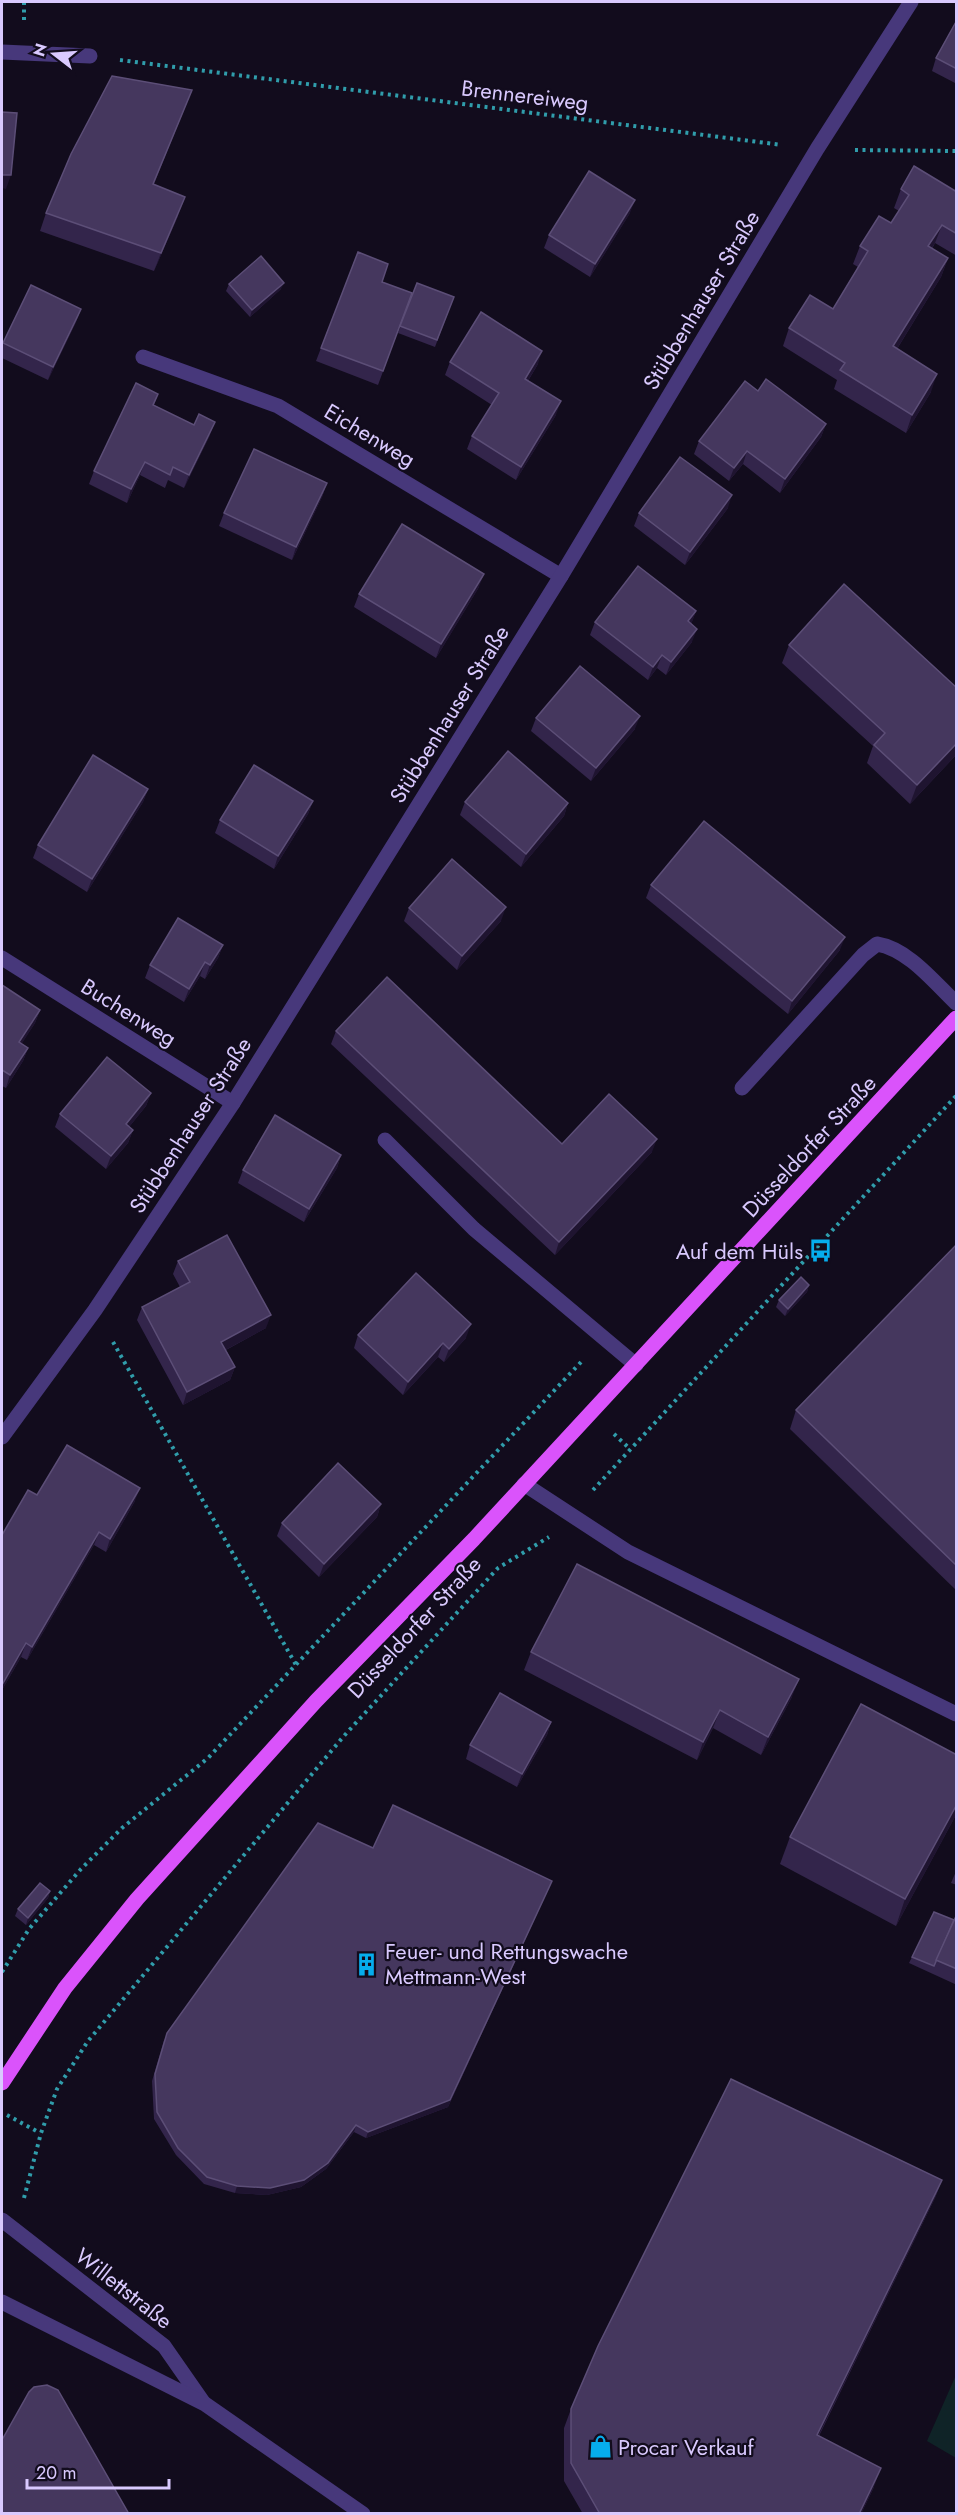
<svg xmlns="http://www.w3.org/2000/svg" width="958" height="2515" viewBox="0 0 958 2515" font-family="Jost,sans-serif">
<style>
.green{fill:#0f2327}
.lines{fill:none;stroke-linecap:round;stroke-linejoin:round}
.path{stroke:#309dab;stroke-width:4;stroke-dasharray:3 4.5;stroke-linecap:butt}
.minor{stroke:#47387b;stroke-width:15}
.major{stroke:#da53fb;stroke-width:15}
.wall{fill:#33254b}
.shaded-wall{fill:#1f1430}
.building{fill:#45375e;stroke:#5c4e77;stroke-width:1.5}
.labels{text-anchor:middle;dominant-baseline:central;stroke-width:4.5;stroke-linejoin:round;paint-order:stroke}
.street-label{font-size:22px;fill:#d9c9fe;stroke:#120c1d}
.poi-label{font-size:22px;fill:#d9c9fe;stroke:#120c1d;text-anchor:start}
</style>
<rect width="100%" height="100%" fill="#120c1d"/>
<!-- green -->
<polygon class="green" points="956,2375 956,2458 927,2441"/>
<g class="lines">
<!-- path -->
<g class="path">
<polyline points="24,2 24,20"/>
<polyline points="120,60 782,145"/>
<polyline points="855,150 956,151"/>
<polyline points="816,1247 821,1251"/>
<polyline points="113,1342 296,1665"/>
<polyline points="614,1434 630,1449"/>
<polyline points="593,1490 956,1096"/>
<polyline points="2,1972 29,1929 81,1869 122,1828 208,1758 582,1361"/>
<polyline points="7,2115 40,2133"/>
<polyline points="24,2198 41,2133 57,2089 88,2041 343,1737 498,1568 549,1537"/>
</g>
<!-- minor -->
<g class="minor">
<polyline points="2,52 90,56"/>
<polyline points="143,357 278,406 561,576"/>
<polyline points="2,958 233,1103"/>
<path d="M742,1088L863,955L877,944C908,949 934,982 956,1003"/>
<polyline points="385,1140 474,1229 636,1365"/>
<polyline points="2,1437 95,1310 233,1103 561,576 817,149 911,2"/>
<polyline points="524,1484 628,1552 956,1714"/>
<polyline points="2,2220 164,2346 203,2402"/>
<polyline points="2,2302 205,2404 363,2514"/>
</g>
<!-- major -->
<polyline class="major" points="2,2083 65,1988 137,1899 316,1701 474,1539 956,1018"/>
</g>
<!-- wall -->
<g class="wall">
<polygon points="957,20 957,84 932,71 936,58"/>
<polygon points="192,90 154,184 178,216 154,271 40,231 46,213"/>
<polygon points="901,189 957,192 957,256 935,243 932,249 948,258 941,277 897,349 931,392 906,433 834,389 837,380 783,346 789,328 833,309 858,267 853,264 860,246 891,223 899,211 894,208"/>
<polygon points="630,213 590,277 544,248 549,235"/>
<polygon points="358,252 382,282 412,293 378,385 316,361"/>
<polygon points="417,283 454,297 435,347 398,333"/>
<polygon points="229,284 281,289 250,317 226,291"/>
<polygon points="81,309 76,322 48,380 2,358 2,347 3,343"/>
<polygon points="450,362 538,364 528,381 556,415 516,480 467,449 472,436 492,405 445,375"/>
<polygon points="758,391 826,424 821,437 780,493 743,464 729,481 694,454 699,441"/>
<polygon points="158,394 154,405 210,435 184,488 168,480 165,488 140,475 127,503 89,484 94,471"/>
<polygon points="327,483 322,497 292,560 219,526 224,513"/>
<polygon points="728,508 685,565 634,526 639,513"/>
<polygon points="479,587 436,658 354,607 359,594"/>
<polygon points="696,611 691,624 692,642 666,675 657,668 648,680 590,635 595,622"/>
<polygon points="789,645 957,688 957,754 910,804 867,763 873,746 782,663"/>
<polygon points="536,718 635,729 591,781 531,731"/>
<polygon points="148,789 143,802 87,892 33,858 38,845"/>
<polygon points="313,801 308,814 274,869 215,833 220,820"/>
<polygon points="465,802 568,803 564,816 521,867 460,815"/>
<polygon points="651,885 840,950 788,1014 646,898"/>
<polygon points="409,908 501,921 457,970 404,921"/>
<polygon points="223,945 218,958 205,979 200,976 184,1002 145,978 150,965"/>
<polygon points="2,985 40,1010 35,1023 21,1044 28,1048 23,1061 6,1088 2,1086"/>
<polygon points="336,1031 562,1144 652,1152 555,1255 331,1044"/>
<polygon points="151,1093 146,1106 129,1127 133,1130 128,1143 106,1169 55,1127 60,1114"/>
<polygon points="341,1155 337,1168 304,1222 238,1183 243,1170"/>
<polygon points="957,1244 957,1591 790,1429 796,1410"/>
<polygon points="178,1261 266,1328 226,1350 235,1367 230,1380 183,1405 137,1320 142,1307 180,1287 173,1274"/>
<polygon points="809,1285 807,1292 785,1316 776,1307 779,1300"/>
<polygon points="358,1335 466,1338 444,1362 438,1357 403,1395 354,1348"/>
<polygon points="37,1495 135,1501 106,1552 94,1545 27,1660 21,1657 2,1690 2,1535"/>
<polygon points="381,1504 377,1517 319,1577 277,1536 282,1523"/>
<polygon points="531,1652 792,1697 761,1755 713,1728 697,1760 524,1670"/>
<polygon points="551,1722 547,1735 517,1787 466,1759 470,1745"/>
<polygon points="957,1755 957,1813 896,1926 780,1864 790,1837"/>
<polygon points="373,1848 549,1888 448,2107 366,2138 354,2132 326,2169 301,2187 267,2195 235,2193 204,2184 176,2155 154,2119 152,2081 164,2040"/>
<polygon points="957,1869 957,1885 951,1883"/>
<polygon points="50,1891 48,1898 26,1925 15,1916 18,1909"/>
<polygon points="957,1914 957,1985 909,1963 912,1957 954,1920"/>
<polygon points="942,2180 935,2198 819,2436 874,2487 861,2514 583,2514 564,2481 564,2428 571,2409"/>
</g>
<!-- shaded-wall -->
<g class="shaded-wall">
<polygon points="192,90 185,108 146,202 153,184"/>
<polygon points="2,175 11,175 6,189 2,188"/>
<polygon points="185,197 178,216 154,271 161,253"/>
<polygon points="635,200 630,213 590,277 595,264"/>
<polygon points="942,225 935,243 922,264 928,246"/>
<polygon points="948,258 941,277 887,365 893,346"/>
<polygon points="284,283 281,289 250,317 252,310"/>
<polygon points="81,309 76,322 48,380 53,367"/>
<polygon points="542,351 538,364 521,392 525,379"/>
<polygon points="937,374 931,392 906,433 912,415"/>
<polygon points="561,401 556,415 516,480 521,467"/>
<polygon points="215,422 210,435 184,488 189,475"/>
<polygon points="826,424 821,437 780,493 785,479"/>
<polygon points="747,451 743,464 729,481 734,468"/>
<polygon points="145,462 140,475 127,503 131,489"/>
<polygon points="327,483 322,497 292,560 296,547"/>
<polygon points="732,495 728,508 685,565 690,552"/>
<polygon points="484,574 479,587 436,658 441,644"/>
<polygon points="696,611 691,625 688,621"/>
<polygon points="697,629 692,642 666,675 671,662"/>
<polygon points="662,655 657,668 648,680 653,667"/>
<polygon points="640,716 635,729 591,781 596,768"/>
<polygon points="957,743 957,754 910,804 917,785"/>
<polygon points="148,789 143,802 87,892 92,879"/>
<polygon points="313,801 308,814 274,869 278,856"/>
<polygon points="568,803 564,816 521,867 526,854"/>
<polygon points="506,907 501,921 457,970 462,956"/>
<polygon points="845,937 840,950 788,1014 792,1001"/>
<polygon points="223,945 218,958 205,979 210,965"/>
<polygon points="205,962 200,976 184,1002 189,989"/>
<polygon points="40,1010 35,1023 14,1056 19,1042"/>
<polygon points="28,1048 23,1061 6,1088 10,1075"/>
<polygon points="151,1093 146,1106 121,1137 126,1124"/>
<polygon points="133,1130 128,1143 106,1169 111,1156"/>
<polygon points="657,1139 652,1152 555,1255 559,1242"/>
<polygon points="341,1155 337,1168 304,1222 309,1209"/>
<polygon points="809,1285 807,1292 785,1316 788,1309"/>
<polygon points="271,1315 266,1328 216,1355 221,1342"/>
<polygon points="471,1324 466,1338 444,1362 449,1349"/>
<polygon points="443,1343 438,1357 403,1395 408,1382"/>
<polygon points="235,1367 230,1380 183,1405 187,1392"/>
<polygon points="140,1488 135,1501 106,1552 110,1539"/>
<polygon points="381,1504 377,1517 319,1577 324,1564"/>
<polygon points="99,1532 94,1545 27,1660 32,1647"/>
<polygon points="26,1643 21,1657 2,1690 2,1685"/>
<polygon points="799,1679 792,1697 761,1755 768,1737"/>
<polygon points="720,1710 713,1728 697,1760 703,1742"/>
<polygon points="551,1722 547,1735 517,1787 522,1774"/>
<polygon points="957,1804 957,1813 896,1926 905,1899"/>
<polygon points="552,1881 448,2107 366,2138 368,2132"/>
<polygon points="50,1891 48,1898 26,1925 28,1918"/>
<polygon points="356,2125 354,2132 326,2169 301,2187 267,2195 235,2193 237,2186"/>
<polygon points="942,2180 935,2198 810,2453 817,2435"/>
<polygon points="881,2468 874,2487 861,2514 859,2514"/>
</g>
<!-- building -->
<g class="building">
<polygon points="957,20 957,69 936,58"/>
<polygon points="112,76 192,90 153,184 185,197 161,253 46,213 71,154"/>
<polygon points="2,112 17,113 11,175 2,175"/>
<polygon points="914,166 957,192 957,234 942,225 928,246 948,258 893,346 937,374 912,415 840,370 845,363 789,328 810,295 833,309 868,251 860,246 879,216 891,223 909,195 901,189"/>
<polygon points="589,171 635,200 595,264 549,235"/>
<polygon points="358,252 388,264 382,282 412,293 383,371 321,348"/>
<polygon points="261,256 284,283 252,310 229,284"/>
<polygon points="417,283 454,297 437,340 400,326"/>
<polygon points="31,285 81,309 53,367 3,343"/>
<polygon points="481,312 542,351 525,379 561,401 521,467 472,436 499,393 450,362"/>
<polygon points="766,379 826,424 785,479 747,451 734,468 699,441 745,381 758,391"/>
<polygon points="136,383 158,394 153,405 194,425 199,414 215,422 189,475 173,467 170,475 145,462 131,489 94,471"/>
<polygon points="254,449 327,483 296,547 224,513"/>
<polygon points="680,457 732,495 690,552 639,513"/>
<polygon points="402,524 484,574 441,644 359,594"/>
<polygon points="638,566 696,611 688,621 697,629 671,662 662,655 653,667 595,622"/>
<polygon points="844,584 957,688 957,743 917,785 874,745 885,733 789,645"/>
<polygon points="580,666 640,716 596,768 536,718"/>
<polygon points="508,751 568,803 526,854 465,802"/>
<polygon points="93,755 148,789 92,879 38,845"/>
<polygon points="254,765 313,801 278,856 220,820"/>
<polygon points="704,821 845,937 792,1001 651,885"/>
<polygon points="452,859 506,907 462,956 409,908"/>
<polygon points="178,918 223,945 210,965 205,962 189,989 150,965"/>
<polygon points="387,977 562,1144 609,1094 657,1139 559,1242 336,1031"/>
<polygon points="2,985 40,1010 19,1042 28,1048 10,1075 2,1070"/>
<polygon points="107,1057 151,1093 126,1124 133,1130 111,1156 60,1114"/>
<polygon points="275,1115 341,1155 309,1209 243,1170"/>
<polygon points="227,1235 271,1315 221,1342 235,1367 187,1392 142,1307 190,1282 178,1261"/>
<polygon points="957,1244 957,1566 796,1410"/>
<polygon points="416,1273 471,1324 449,1349 443,1343 408,1382 358,1335"/>
<polygon points="801,1277 809,1285 788,1309 779,1300"/>
<polygon points="67,1445 140,1488 110,1539 99,1532 32,1647 26,1643 2,1685 2,1535 28,1490 37,1495"/>
<polygon points="338,1463 381,1504 324,1564 282,1523"/>
<polygon points="577,1564 799,1679 768,1737 720,1710 703,1742 531,1652"/>
<polygon points="500,1693 551,1722 522,1774 470,1745"/>
<polygon points="861,1704 957,1755 957,1804 905,1899 790,1837"/>
<polygon points="393,1805 552,1881 450,2100 368,2132 356,2125 328,2163 304,2180 270,2188 237,2186 207,2177 178,2148 157,2112 155,2074 167,2033 318,1823 373,1848"/>
<polygon points="40,1883 50,1891 28,1918 18,1909"/>
<polygon points="934,1912 954,1920 934,1966 912,1957"/>
<polygon points="957,1914 957,1969 936,1960"/>
<polygon points="731,2079 942,2180 817,2435 881,2468 859,2514 600,2514 571,2463 571,2409 598,2346"/>
<polygon points="47,2385 58,2390 129,2514 2,2514 2,2440 29,2392 34,2387"/>
</g>
<!-- icons -->
<defs>
<symbol id="bus-bare" viewBox="-9 -9 18 18"><path d="M-5-6H5V4H4V6H2V4H-2V6H-4V4H-5ZM-3.5-4V0h7V-4ZM-3.5 1.2v1.5H-2V1.2ZM2 1.2v1.5H3.5V1.2Z" fill="#06aded" stroke="#120c1d" stroke-width="2.5" paint-order="stroke"/></symbol>
<symbol id="building-bare" viewBox="-9 -9 18 18"><path d="M-4-6H4V6H1V3H-1V6H-4ZM-2.5-4.3h1.7v1.8h-1.7ZM.8-4.3h1.7v1.8H.8ZM-2.5-1h1.7V.8h-1.7ZM.8-1h1.7V.8H.8Z" fill="#06aded" stroke="#120c1d" stroke-width="2.5" paint-order="stroke"/></symbol>
<symbol id="shop-bare" viewBox="-9 -9 18 18"><path d="M-5-2.5h2.3a2.7 3.5 0 0 1 5.4 0H5L5.5 6h-11ZM-1.5-2.5h3a1.5 2.3 0 0 0-3 0Z" fill="#06aded" stroke="#120c1d" stroke-width="2.5" paint-order="stroke"/></symbol>
</defs>
<g fill-rule="evenodd">
<use href="#bus-bare" x="804" y="1234" width="33" height="33"/>
<use href="#building-bare" x="350" y="1948" width="33" height="33"/>
<use href="#shop-bare" x="584" y="2430" width="33" height="33"/>
</g>
<g class="labels">
<!-- street labels -->
<g class="street-label">
<text transform="translate(525 95) rotate(7)">Brennereiweg</text>
<text transform="translate(701 300) rotate(-59)">Stübbenhauser Straße</text>
<text transform="translate(370 435) rotate(31)">Eichenweg</text>
<text transform="translate(449 714) rotate(-58)">Stübbenhauser Straße</text>
<text transform="translate(129 1012) rotate(32)">Buchenweg</text>
<text transform="translate(190 1125) rotate(-57)">Stübbenhauser Straße</text>
<text transform="translate(809 1146) rotate(-47)">Düsseldorfer Straße</text>
<text transform="translate(414 1627) rotate(-47)">Düsseldorfer Straße</text>
<text transform="translate(124 2288) rotate(38)">Willettstraße</text>
</g>
<!-- poi labels -->
<g class="poi-label">
<text x="803" y="1251" text-anchor="end">Auf dem Hüls</text>
<text x="385" y="1951">Feuer- und Rettungswache<tspan x="385" dy="25">Mettmann-West</tspan></text>
<text x="618" y="2447">Procar Verkauf</text>
</g>
</g>
<!-- border -->
<rect width="958" height="2515" fill="none" stroke="#d9c9fe" stroke-width="6"/>
<!-- north arrow -->
<g transform="translate(54 54) rotate(287)" stroke="#120c1d" stroke-width="4.5" paint-order="stroke">
<path d="M0-4.5L10 22L0 15L-10 22Z" fill="#d9c9fe"/>
<text y="-9" font-size="16" font-weight="bold" text-anchor="middle" fill="#d9c9fe">N</text>
</g>
<!-- scale -->
<path d="M27 2479v9h142v-9" fill="none" stroke="#d9c9fe" stroke-width="3"/>
<text x="36" y="2479" font-size="18" fill="#d9c9fe" stroke="#120c1d" stroke-width="4.5" paint-order="stroke">20 m</text>
</svg>
